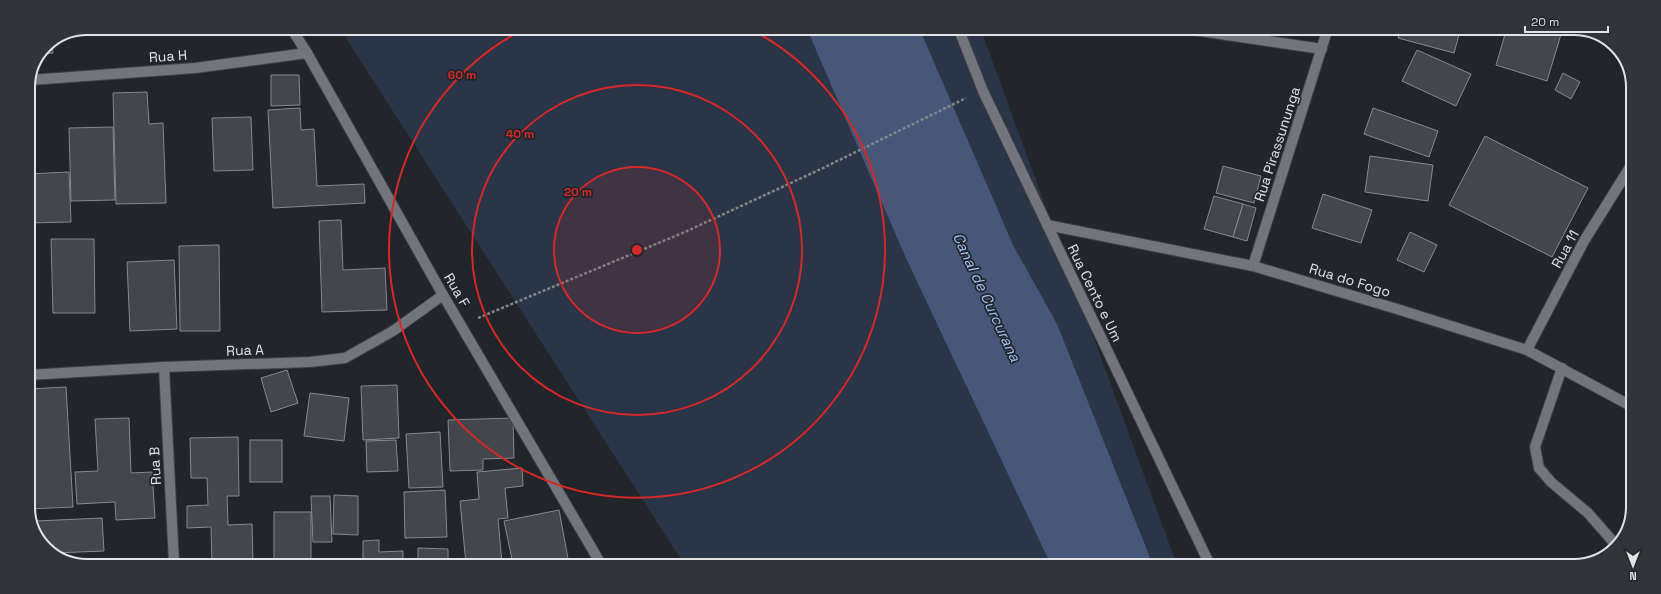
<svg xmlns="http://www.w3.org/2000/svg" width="1661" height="594" viewBox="0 0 1661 594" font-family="'Space Grotesk',sans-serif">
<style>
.green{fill:#2b3548}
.water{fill:#465779}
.building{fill:#43464b;stroke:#868a90}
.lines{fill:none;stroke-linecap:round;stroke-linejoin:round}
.street-casing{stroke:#3f4145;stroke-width:12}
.path{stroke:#838689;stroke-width:2.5;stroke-dasharray:3 2;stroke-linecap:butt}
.street{stroke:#72757b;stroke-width:10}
.ring{fill:none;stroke:#d62828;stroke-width:2}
.labels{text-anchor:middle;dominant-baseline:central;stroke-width:3.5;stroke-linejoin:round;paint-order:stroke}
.street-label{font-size:14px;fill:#e1e3e6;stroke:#22252a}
.water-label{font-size:15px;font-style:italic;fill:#a1c0fa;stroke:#22252a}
.rim{fill:none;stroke:#e1e3e6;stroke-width:2}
.centre{fill:#d62828;stroke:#22252a;stroke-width:2}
.ring-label{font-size:12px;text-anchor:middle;font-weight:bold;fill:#d62828;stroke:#22252a;stroke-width:3.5;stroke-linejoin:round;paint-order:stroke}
</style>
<rect width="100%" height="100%" fill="#22252a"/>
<!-- green -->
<polygon class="green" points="340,29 981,30 1177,565 684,564"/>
<!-- water -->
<polygon class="water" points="807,29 920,30 1013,245 1057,324 1153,565 1051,565 905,256"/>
<!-- building -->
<g class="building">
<polygon points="111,28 145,28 111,30"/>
<polygon points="1400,31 1460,31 1454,53 1398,38"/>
<polygon points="1506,31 1562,31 1547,81 1496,65"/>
<polygon points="52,43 53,53 42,54 46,45"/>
<polygon points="1417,50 1471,74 1456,106 1402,81"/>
<polygon points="1563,73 1580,82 1571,99 1555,90"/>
<polygon points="271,75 299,75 300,105 271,106"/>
<polygon points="147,92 149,124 163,123 166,203 116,204 113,93"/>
<polygon points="300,108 301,130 314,129 317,186 364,184 365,203 273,208 268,110"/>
<polygon points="1373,108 1438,131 1429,157 1364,134"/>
<polygon points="251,117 253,170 214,171 212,118"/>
<polygon points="113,127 115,200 71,201 69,128"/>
<polygon points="1485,136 1588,188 1552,257 1449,205"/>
<polygon points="1370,156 1433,165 1428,201 1365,192"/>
<polygon points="1223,166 1261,176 1254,203 1216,193"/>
<polygon points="69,172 71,222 28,223 28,174"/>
<polygon points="1323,194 1372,210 1361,243 1312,228"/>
<polygon points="1214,196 1243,204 1233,237 1204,229"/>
<polygon points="1243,204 1256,208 1247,241 1233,237"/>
<polygon points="341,220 343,270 385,268 387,310 322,312 319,221"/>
<polygon points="1410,232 1437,245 1424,272 1397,260"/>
<polygon points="51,239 94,239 95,313 53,313"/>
<polygon points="219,245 220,331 180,331 179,246"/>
<polygon points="174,260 177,329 130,331 127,262"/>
<polygon points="287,370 298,403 271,412 261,378"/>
<polygon points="397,385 399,438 363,440 361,386"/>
<polygon points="66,387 73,507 28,509 28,389"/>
<polygon points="310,393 349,398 344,441 304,436"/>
<polygon points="129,418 131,473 152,472 155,518 116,520 115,502 77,504 75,472 98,471 95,419"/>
<polygon points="513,418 514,458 483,459 483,470 450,471 448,420"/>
<polygon points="440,432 443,487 409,488 406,434"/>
<polygon points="238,437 239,496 227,496 228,525 252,524 253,563 212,563 211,527 187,528 187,506 208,505 207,478 191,478 190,438"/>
<rect x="250" y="440" width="32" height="42"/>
<polygon points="396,440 398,471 367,472 366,441"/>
<polygon points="522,468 523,486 505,488 508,518 498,519 502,564 466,564 460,501 479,499 477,472"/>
<polygon points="445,490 447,537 405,538 404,492"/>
<polygon points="334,495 358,496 358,535 333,534"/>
<polygon points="311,496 330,496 332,542 313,542"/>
<polygon points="559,510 569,564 513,564 504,521"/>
<rect x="274" y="512" width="37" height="51"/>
<polygon points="102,518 104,551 54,553 40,543 36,531 36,521"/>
<polygon points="379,540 379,552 403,551 403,564 363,564 363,541"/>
<polygon points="418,548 448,549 448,564 418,564"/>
</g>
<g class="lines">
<defs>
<g id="street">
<polyline points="291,28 307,53 443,295 601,564"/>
<polyline points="959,30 983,91 1210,565"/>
<polyline points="1193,30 1322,49"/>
<polyline points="30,80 195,68 307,53"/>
<polyline points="1047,225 1253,266 1397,309 1527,350 1631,406"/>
<polyline points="1253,266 1327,31"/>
<polyline points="1527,350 1584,241 1632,164"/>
<polyline points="164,367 174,563"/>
<polyline points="1562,368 1535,447 1539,468 1551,482 1588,513 1616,545"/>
<polyline points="28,375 164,367 310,362 345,358 393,331 443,295"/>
</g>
</defs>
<!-- street casing -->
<use href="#street" class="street-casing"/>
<!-- path -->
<polyline class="path" points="478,318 685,232 821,169 966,98"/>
<!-- street -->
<use href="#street" class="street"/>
</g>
<!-- distance rings -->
<circle cx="637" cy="250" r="83" fill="#d62828" fill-opacity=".12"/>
<g class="ring">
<circle cx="637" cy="250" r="83"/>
<circle cx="637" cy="250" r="165"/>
<path d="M752 30A248 248 0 1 1 524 29"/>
</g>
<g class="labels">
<!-- street labels -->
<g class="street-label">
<text transform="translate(168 56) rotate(-4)">Rua H</text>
<text transform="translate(1277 144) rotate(-72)">Rua Pirassununga</text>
<text transform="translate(1565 249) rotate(-61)">Rua 11</text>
<text transform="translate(1350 280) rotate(17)">Rua do Fogo</text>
<text transform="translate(457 290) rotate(60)">Rua F</text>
<text transform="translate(1095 293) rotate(64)">Rua Cento e Um</text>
<text transform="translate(245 350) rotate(-2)">Rua A</text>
<text transform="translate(155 466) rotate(-93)">Rua B</text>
</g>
<!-- water labels -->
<g class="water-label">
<text transform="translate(987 297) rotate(65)">Canal de Curcurana</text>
</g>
</g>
<!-- crop -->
<path d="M0 0H1661V594H0ZM87 35H1574A52 52 0 0 1 1626 87V507A52 52 0 0 1 1574 559H87A52 52 0 0 1 35 507V87A52 52 0 0 1 87 35Z" fill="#313439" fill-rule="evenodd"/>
<path class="rim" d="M87 35H1574A52 52 0 0 1 1626 87V507A52 52 0 0 1 1574 559H87A52 52 0 0 1 35 507V87A52 52 0 0 1 87 35Z"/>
<circle cx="637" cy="250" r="6" class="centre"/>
<g class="ring-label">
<text x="462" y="79">60 m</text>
<text x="520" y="138">40 m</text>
<text x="578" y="196">20 m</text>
</g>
<!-- north arrow -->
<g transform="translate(1633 566) rotate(180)" stroke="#22252a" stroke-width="3" paint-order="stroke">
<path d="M0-3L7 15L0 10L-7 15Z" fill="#e1e3e6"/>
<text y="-6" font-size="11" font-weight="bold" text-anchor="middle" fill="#e1e3e6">N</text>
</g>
<!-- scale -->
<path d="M1525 26v6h83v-6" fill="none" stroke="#e1e3e6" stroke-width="2"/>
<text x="1531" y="26" font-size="12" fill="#e1e3e6" stroke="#22252a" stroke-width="3" paint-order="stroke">20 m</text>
</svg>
